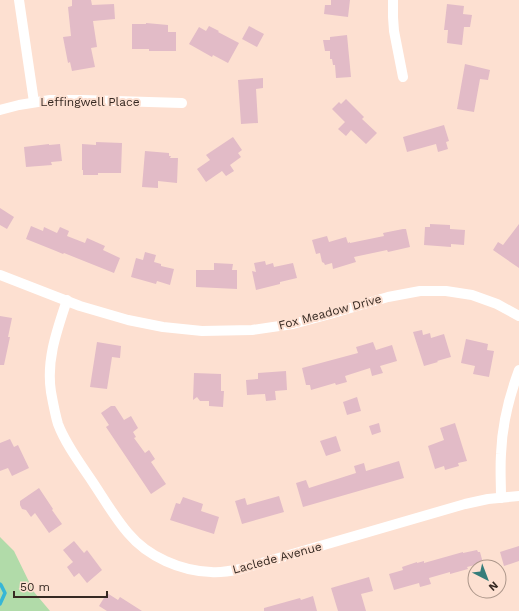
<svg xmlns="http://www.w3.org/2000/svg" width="519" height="611" viewBox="0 0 519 611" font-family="'Work Sans',sans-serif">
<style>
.green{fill:#b1dba9}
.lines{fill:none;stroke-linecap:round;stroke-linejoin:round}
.stream{stroke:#37b6d6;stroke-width:3.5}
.building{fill:#e2bbc7}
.street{stroke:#fff;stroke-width:10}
.labels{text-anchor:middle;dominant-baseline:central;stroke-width:4;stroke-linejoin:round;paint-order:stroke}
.street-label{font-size:12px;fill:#362922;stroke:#fde0d1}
</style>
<rect width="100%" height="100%" fill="#fde0d1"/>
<!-- green -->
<polygon class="green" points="0,537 14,551 34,592 50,611 0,611"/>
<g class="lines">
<!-- stream -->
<polyline class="stream" points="0,584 1,585 5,593 0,604"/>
</g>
<!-- building -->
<g class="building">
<polygon points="72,0 91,0 92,5 114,4 115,19 93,21 97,47 91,48 95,67 72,71 70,62 68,63 63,37 71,36 68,7 72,6"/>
<polygon points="331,0 350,0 348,17 324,14 325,5 331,5"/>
<polygon points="447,4 464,6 463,14 472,15 470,27 464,27 462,45 447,43 448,30 444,30"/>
<polygon points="146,23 168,25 168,32 176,32 176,51 149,51 149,49 132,49 132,24 146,24"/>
<polygon points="209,26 219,31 218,32 239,43 228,63 213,55 212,57 189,44 199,27 206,31"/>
<polygon points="249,26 264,34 257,47 242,39"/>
<polygon points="347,35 351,77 336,78 335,65 333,65 332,59 330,59 330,51 325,51 323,40 330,40 330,37"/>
<polygon points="465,64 490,70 488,80 480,79 474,112 457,109"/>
<polygon points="263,78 263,88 256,89 258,123 241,124 238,80"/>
<polygon points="346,99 364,117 362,119 377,133 366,144 351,130 346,136 338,129 345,122 332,109 339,102 341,104"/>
<polygon points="444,125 449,141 446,142 448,149 438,152 436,144 407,152 403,137"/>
<polygon points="233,137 242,150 238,153 241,157 230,165 234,171 226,176 222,171 206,182 197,169 210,160 206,155"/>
<polygon points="96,142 122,143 121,173 98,173 98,175 83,175 83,170 82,170 82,144 96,145"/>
<polygon points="49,144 49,145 60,144 62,161 51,162 52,165 26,167 24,147"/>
<polygon points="145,151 169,153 169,156 171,156 170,158 178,158 177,183 158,181 158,188 142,187"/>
<polygon points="0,208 14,217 7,229 0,225"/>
<polygon points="430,224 450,225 450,229 465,230 464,245 451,244 451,247 424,245 425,227 430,227"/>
<polygon points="519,224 519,268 493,250 498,242 503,245"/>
<polygon points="31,226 43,231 44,227 57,233 60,227 69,231 67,236 85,243 87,238 105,246 103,250 120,258 114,273 64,253 63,254 56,251 26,239"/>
<polygon points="403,229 406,229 410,247 388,252 387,250 354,257 356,262 333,269 332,263 325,265 324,263 322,262 320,253 316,254 312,240 327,236 329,242 346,237 348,243 350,242 350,243 384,236 383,233"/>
<polygon points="145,252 156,255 154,262 161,264 161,266 174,269 170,285 157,281 156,284 131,277 136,258 143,260"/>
<polygon points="265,261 266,265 273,263 274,267 293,263 297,278 280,282 280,284 256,290 252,271 256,272 254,263"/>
<polygon points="214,263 233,264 232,270 237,270 237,289 196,287 196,270 214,270"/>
<polygon points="0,316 12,318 8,337 10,337 4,365 0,365"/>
<polygon points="422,330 423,335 430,333 431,338 444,334 451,357 437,361 438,362 424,366 413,332"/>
<polygon points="466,339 488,344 487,350 494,351 489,377 473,374 475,366 461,363"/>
<polygon points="97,342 121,346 120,358 112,357 107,389 90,387"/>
<polygon points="373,342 376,350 392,345 397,361 380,366 383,373 372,376 370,368 345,376 347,382 336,385 335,383 311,390 310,385 306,385 302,368 358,353 356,347"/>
<polygon points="286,371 287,390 275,391 276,400 266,401 265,394 247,395 246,380 258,379 258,373"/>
<polygon points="194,373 221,374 221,391 224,391 223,407 209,406 209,401 200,401 197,397 193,400"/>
<polygon points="357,397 361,411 347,415 343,402"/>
<polygon points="111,406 115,406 124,420 131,416 138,428 133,432 136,437 134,438 145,453 149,450 155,459 151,462 166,484 151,494 106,427 109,425 101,413"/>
<polygon points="379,423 381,432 372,435 369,426"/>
<polygon points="455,423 467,461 458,463 459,466 445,470 444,466 435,469 428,446 444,440 440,428"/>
<polygon points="336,436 341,451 326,456 320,441"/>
<polygon points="10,439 14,447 18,445 29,468 12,476 8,468 0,471 0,443"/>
<polygon points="399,461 404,478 303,507 296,483 306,480 309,488 356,473 354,466 364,463 366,471"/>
<polygon points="39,488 53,509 52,510 62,524 49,533 35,513 31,517 26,510 22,509 20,505 20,501"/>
<polygon points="279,496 284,512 242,524 235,501 245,498 247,505"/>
<polygon points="183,497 203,504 201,511 219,517 214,534 170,520 176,503 180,504"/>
<polygon points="74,541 84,553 87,550 102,570 87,583 79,573 74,577 67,567 73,562 63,550"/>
<polygon points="519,546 519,561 504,566 500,552"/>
<polygon points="477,550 478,552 480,552 483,563 467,567 468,569 450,574 450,572 429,578 431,584 420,587 419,583 394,590 389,574 403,570 402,567 417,562 417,563 424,561 424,563 463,552 463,553"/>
<polygon points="369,577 373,591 361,594 366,611 338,611 331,588"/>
<polygon points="107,593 118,600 120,597 142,611 107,611 99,606"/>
<polygon points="313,596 317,611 264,611 264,608 300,598 301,600"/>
</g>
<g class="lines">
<!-- street -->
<g class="street">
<polyline points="19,0 34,102"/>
<polyline points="393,0 393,17 394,31 403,77"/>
<polyline points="0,110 19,105 50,100 83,100 182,103"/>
<polyline points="0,275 80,306 128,320 163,327 202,331 252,330 293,324 330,314 388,297 420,291 446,291 472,295 497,304 519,316"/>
<path d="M67,300C57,330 46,360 51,392C53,403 55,414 58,424C66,445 80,463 92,481C104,499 115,518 128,533C148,557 181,571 211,572C221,573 231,571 241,569L465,504L488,499L519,496"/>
<path d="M501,498C501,483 500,469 501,454C502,426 509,397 519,370"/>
</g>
</g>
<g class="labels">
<!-- street labels -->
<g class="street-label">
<text x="90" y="102">Leffingwell Place</text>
<text transform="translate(330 312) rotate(-15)">Fox Meadow Drive</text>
<text transform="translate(277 558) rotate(-15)">Laclede Avenue</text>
</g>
</g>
<!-- north arrow -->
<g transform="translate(487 579) rotate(138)"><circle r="19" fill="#fde0d1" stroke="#ad978b"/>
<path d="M0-3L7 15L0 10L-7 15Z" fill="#357d7a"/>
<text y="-6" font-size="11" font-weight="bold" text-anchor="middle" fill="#362922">N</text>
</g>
<!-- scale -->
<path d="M14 591v6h93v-6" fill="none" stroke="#362922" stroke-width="2"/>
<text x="20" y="591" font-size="12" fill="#362922" stroke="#fde0d1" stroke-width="3" paint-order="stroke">50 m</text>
</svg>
